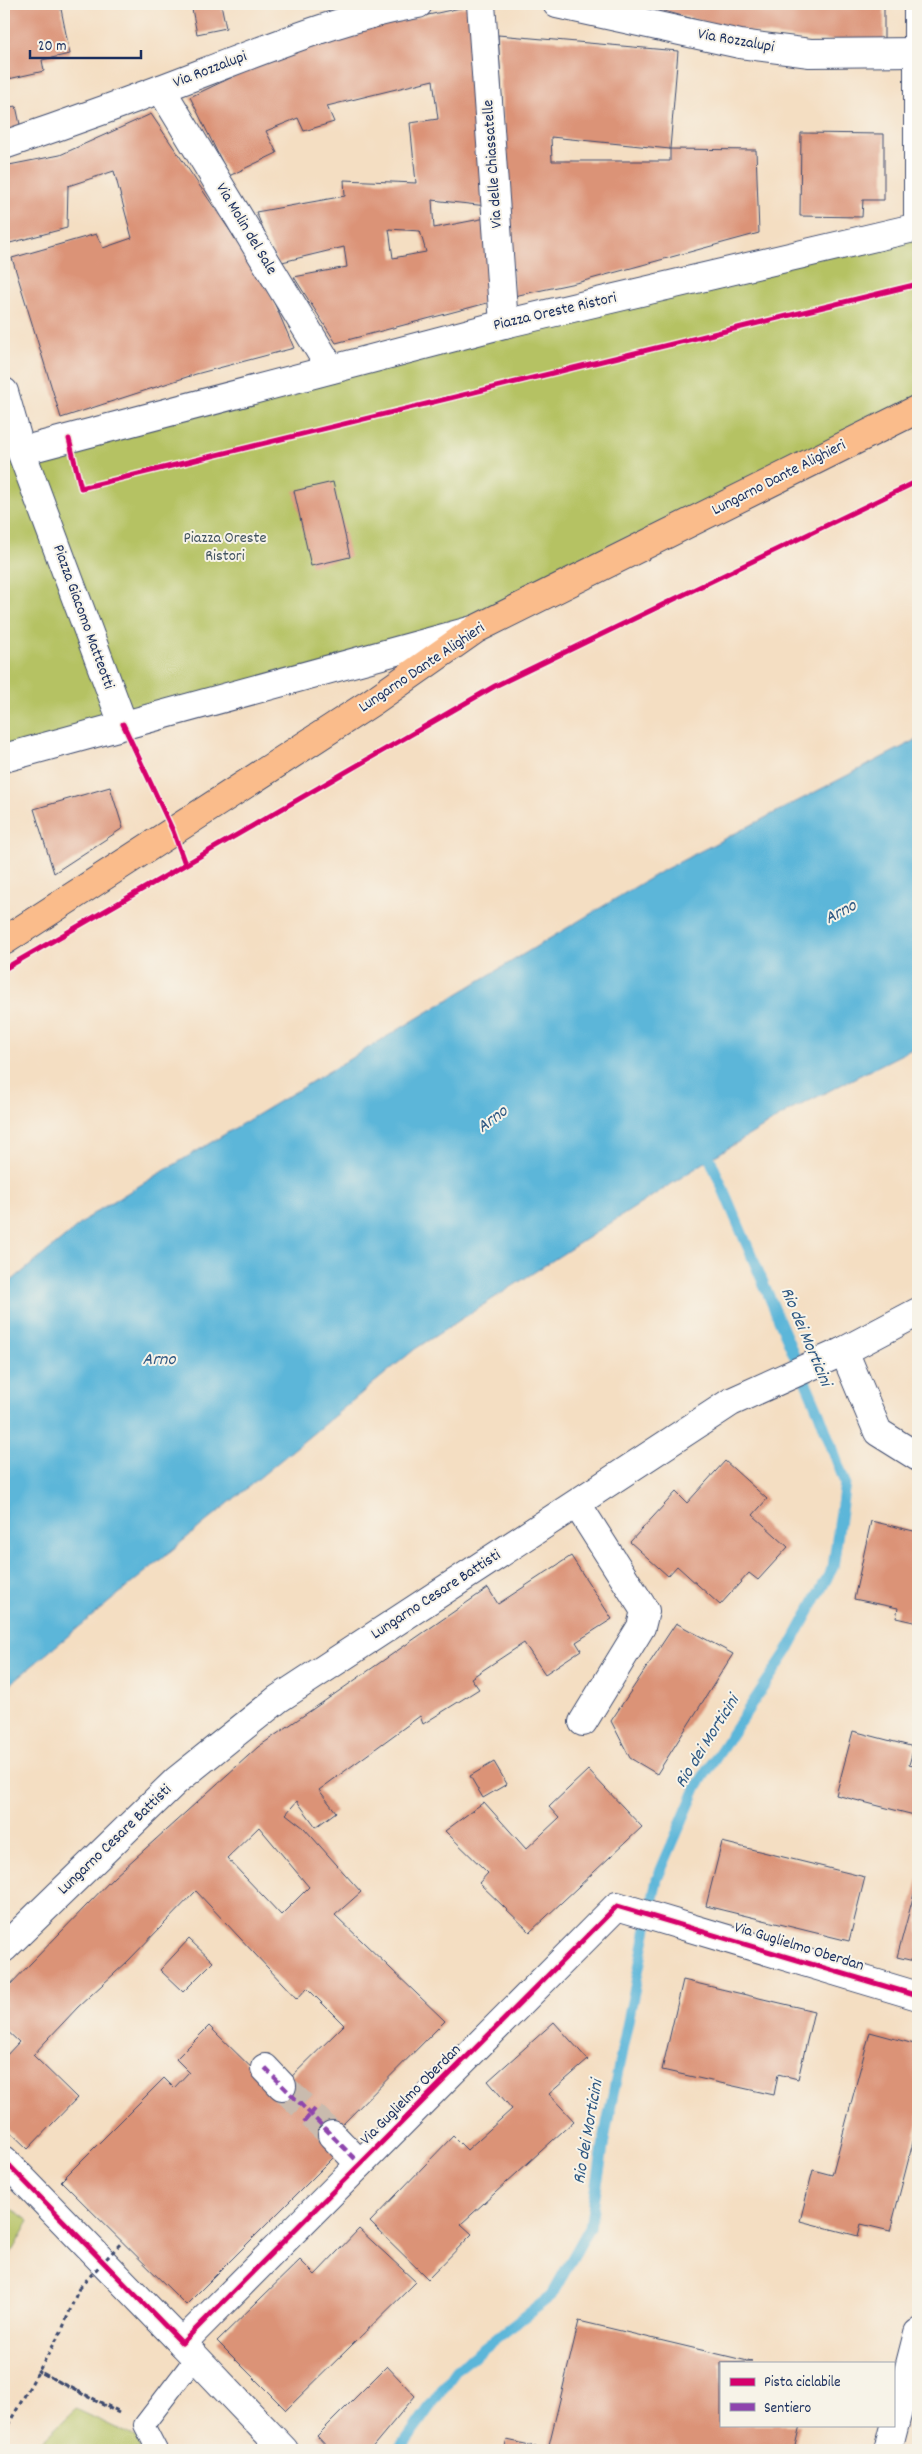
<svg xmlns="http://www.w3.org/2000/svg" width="922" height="2454" viewBox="0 0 922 2454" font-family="Dekko,sans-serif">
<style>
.green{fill:#b5c264;stroke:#687861}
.water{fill:#5bb6d9;stroke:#3b729c}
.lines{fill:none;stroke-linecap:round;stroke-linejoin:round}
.stream{stroke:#5bb6d9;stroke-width:11}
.building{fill:#db9377;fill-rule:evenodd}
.pedestrian-tunnel{stroke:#c9bbae;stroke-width:28;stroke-dasharray:28 14;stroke-linecap:butt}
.service-casing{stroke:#3c496d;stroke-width:22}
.pedestrian-casing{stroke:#3c496d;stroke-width:30}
.minor-casing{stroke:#3c496d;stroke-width:30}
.primary-casing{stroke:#3c496d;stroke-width:30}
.path{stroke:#3c496d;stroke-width:3;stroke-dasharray:4 4;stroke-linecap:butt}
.service{stroke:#fff;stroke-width:20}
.pedestrian{stroke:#fff;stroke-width:28}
.minor{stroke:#fff;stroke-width:28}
.primary{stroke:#fabc8b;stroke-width:28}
.path-bridge{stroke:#3c496d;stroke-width:3;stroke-dasharray:4 4;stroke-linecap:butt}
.quiet{stroke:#8e44ad;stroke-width:4;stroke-dasharray:8 4;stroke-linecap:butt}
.cycleway-casing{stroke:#f7f3e8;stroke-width:8}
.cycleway{stroke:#d6006c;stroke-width:5}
.labels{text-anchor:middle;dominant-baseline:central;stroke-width:4;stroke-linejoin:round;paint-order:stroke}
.street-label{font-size:16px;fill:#1b2f5e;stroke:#f7f3e8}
.park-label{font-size:16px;fill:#425460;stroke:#f7f3e8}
.water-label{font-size:18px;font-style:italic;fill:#2e5883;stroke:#f7f3e8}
</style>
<rect width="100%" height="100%" fill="#f7f3e8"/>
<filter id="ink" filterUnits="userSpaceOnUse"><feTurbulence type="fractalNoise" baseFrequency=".02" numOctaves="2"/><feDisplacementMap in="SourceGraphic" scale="10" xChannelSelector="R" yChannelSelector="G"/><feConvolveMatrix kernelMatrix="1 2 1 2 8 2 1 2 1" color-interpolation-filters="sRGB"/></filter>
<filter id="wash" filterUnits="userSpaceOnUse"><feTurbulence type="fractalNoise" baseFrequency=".0096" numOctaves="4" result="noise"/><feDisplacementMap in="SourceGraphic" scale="20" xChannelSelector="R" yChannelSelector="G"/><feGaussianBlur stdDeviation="1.12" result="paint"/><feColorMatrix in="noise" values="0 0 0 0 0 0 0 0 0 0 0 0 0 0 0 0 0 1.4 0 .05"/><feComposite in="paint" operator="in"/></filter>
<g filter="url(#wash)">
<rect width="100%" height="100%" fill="#f4dec2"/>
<!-- green -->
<g class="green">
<polygon points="918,227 918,409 476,629 4,758 4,392 20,450"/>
<polygon points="4,2203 29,2221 4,2266"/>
<polygon points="76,2409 139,2439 140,2450 32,2450"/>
</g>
<!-- water -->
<polygon class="water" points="918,739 918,1046 791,1110 710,1159 415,1349 4,1689 4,1287 94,1213 660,872"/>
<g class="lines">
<!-- stream -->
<polyline class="stream" points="399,2450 456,2370 551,2296 590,2227 606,2129 657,1879 697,1786 788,1650 833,1567 845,1483 819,1413 705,1147"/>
</g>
<g id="blocks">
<!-- building -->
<g class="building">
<polygon points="4,4 60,4 70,54 42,60 44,71 4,80"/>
<polygon points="191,4 221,4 226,28 197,34"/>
<polygon points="655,4 884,4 884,43 798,38 730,29 653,8"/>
<path d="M474,5L487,206L432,200L434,228L486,218L491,302L336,343L294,277L347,267L344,247L278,263L256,212L345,196L344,180L416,183L410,123L438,119L433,80L327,106L334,122L304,131L298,118L266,131L277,153L229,176L190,97L309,41ZM389,229L420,231L426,252L393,258Z"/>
<polygon points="498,35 678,51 670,149 551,137 552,161 670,161 670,149 756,150 759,233 580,282 514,296"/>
<polygon points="16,106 21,129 4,133 4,108"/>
<polygon points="151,114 266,284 294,348 196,374 61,418 12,258 96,234 103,248 132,238 114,171 68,186 67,228 10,243 4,222 4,166 60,155"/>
<polygon points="801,133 884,134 884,200 863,200 862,217 800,216"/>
<polygon points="333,482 350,557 311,566 294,491"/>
<polygon points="110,787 123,828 54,873 34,809"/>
<polygon points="725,1461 767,1499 753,1515 788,1547 758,1580 749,1573 720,1605 677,1566 668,1576 630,1542 676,1492 687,1503"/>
<polygon points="871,1521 918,1532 918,1623 896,1618 898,1608 854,1599"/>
<path d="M571,1556L612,1619L576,1642L581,1650L545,1674L524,1643L471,1678L479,1689L423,1724L420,1716L319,1790L336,1812L316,1827L297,1801L286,1814L304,1828L361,1892L335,1915L445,2021L332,2135L337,2154L186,2305L61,2181L164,2078L174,2088L189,2072L176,2059L209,2026L276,2092L344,2025L307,1988L297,1999L196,1891L127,1962L78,2007L33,2055L77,2098L28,2149L4,2126V2058L19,2042L4,2028V1991L114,1877L258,1747L488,1588L498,1604ZM259,1827L309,1887L281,1915L227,1858Z"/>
<polygon points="676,1623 733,1654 657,1774 630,1758 611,1721"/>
<polygon points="853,1731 914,1747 909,1765 918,1767 918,1816 836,1795"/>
<polygon points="494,1762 507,1784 483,1798 470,1776"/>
<polygon points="588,1770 642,1827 530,1932 479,1883 488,1873 445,1831 484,1802 526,1849 559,1818 549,1807"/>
<polygon points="722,1842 865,1877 849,1941 706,1906"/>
<polygon points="918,1879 918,1962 897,1957"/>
<polygon points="189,1939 213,1962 183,1992 160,1970"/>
<polygon points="683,1980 814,2011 798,2079 778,2074 774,2095 662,2070"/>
<polygon points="554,2022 588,2060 549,2094 574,2121 461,2224 472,2234 428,2279 370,2222 453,2136 467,2150 512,2109 488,2081"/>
<polygon points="870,2032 918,2045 918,2123 890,2231 861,2224 858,2236 800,2221 813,2170 832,2175"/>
<polygon points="359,2229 416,2282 286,2410 217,2341 300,2260 315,2275"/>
<polygon points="579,2321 752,2362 721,2363 721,2425 800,2425 794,2450 504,2450 507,2440 548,2449"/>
<polygon points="387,2366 415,2396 370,2450 330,2450 317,2436"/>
</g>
</g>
</g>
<g filter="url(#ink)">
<use href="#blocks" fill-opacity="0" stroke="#3c496d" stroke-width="1"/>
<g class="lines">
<!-- pedestrian-tunnel -->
<polyline class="pedestrian-tunnel" points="282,2086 332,2135"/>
<defs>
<polyline id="service" points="157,2450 144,2425 196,2357"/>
<g id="pedestrian">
<polyline points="265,2068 282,2086"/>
<polyline points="332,2135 360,2164"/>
</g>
<g id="minor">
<polyline points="481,4 504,324"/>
<polyline points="557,4 740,44 810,53 918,52"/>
<polyline points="161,89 331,369"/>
<path d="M4,145C72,122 138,98 205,72C273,46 346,16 418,4"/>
<polyline points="918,228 918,4"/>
<polyline points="4,392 21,451 123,724"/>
<polyline points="21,451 504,324 918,227"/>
<polyline points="4,758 473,630"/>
<polyline points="844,1351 878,1432 918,1457"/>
<polyline points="577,1504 645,1611 641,1627 583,1722"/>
<polyline points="4,1948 176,1781 278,1699 731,1402 844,1351 918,1312"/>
<polyline points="4,2160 182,2343 617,1906 918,1996"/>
<polyline points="182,2343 284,2450"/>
<polyline points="888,2450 918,2333"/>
</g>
<polyline id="primary" points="4,941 372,702 476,629 918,409"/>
</defs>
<!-- service casing -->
<use href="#service" class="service-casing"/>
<!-- pedestrian casing -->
<use href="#pedestrian" class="pedestrian-casing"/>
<!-- minor casing -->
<use href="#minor" class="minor-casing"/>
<!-- primary casing -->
<use href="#primary" class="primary-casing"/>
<!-- path -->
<g class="path">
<polyline points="119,2413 38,2371 120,2412"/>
<polyline points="4,2432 62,2330 79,2288"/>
</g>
<!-- service -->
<use href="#service" class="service"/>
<!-- pedestrian -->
<use href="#pedestrian" class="pedestrian"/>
<!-- minor -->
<use href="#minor" class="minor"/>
<!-- primary -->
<use href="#primary" class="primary"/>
<!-- path-bridge -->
<polyline class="path-bridge" points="79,2288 122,2242"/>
<!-- quiet -->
<g class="quiet">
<polyline points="265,2068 360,2164"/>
<polyline points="304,2122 315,2109"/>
</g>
<defs>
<g id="cycleway">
<polyline points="69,439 81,488 918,284"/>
<polyline points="123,724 173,831 185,864"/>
<polyline points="4,969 495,686 918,481"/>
<polyline points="4,2160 182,2343 617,1906 918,1996"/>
</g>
</defs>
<!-- cycleway casing -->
<use href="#cycleway" class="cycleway-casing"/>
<!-- cycleway -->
<use href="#cycleway" class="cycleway"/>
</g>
</g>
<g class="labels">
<!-- street labels -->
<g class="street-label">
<text transform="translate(736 41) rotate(10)">Via Rozzalupi</text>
<text transform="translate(210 70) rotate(-21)">Via Rozzalupi</text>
<text transform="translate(493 164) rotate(-94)">Via delle Chiassatelle</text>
<text transform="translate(246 229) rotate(59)">Via Molin del Sale</text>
<text transform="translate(555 312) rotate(-13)">Piazza Oreste Ristori</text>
<text transform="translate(779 478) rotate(-27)">Lungarno Dante Alighieri</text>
<text transform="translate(83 617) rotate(70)">Piazza Giacomo Matteotti</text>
<text transform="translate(422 668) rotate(-34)">Lungarno Dante Alighieri</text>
<text transform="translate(436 1595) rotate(-33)">Lungarno Cesare Battisti</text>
<text transform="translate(115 1840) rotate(-44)">Lungarno Cesare Battisti</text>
<text transform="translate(799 1947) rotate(17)">Via Guglielmo Oberdan</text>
<text transform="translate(411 2095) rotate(-45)">Via Guglielmo Oberdan</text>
</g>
<!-- park labels -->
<g class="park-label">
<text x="225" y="538">Piazza Oreste<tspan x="225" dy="18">Ristori</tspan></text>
</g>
<!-- water labels -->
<g class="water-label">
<text transform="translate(841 913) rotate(-28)">Arno</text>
<text transform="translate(493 1120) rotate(-37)">Arno</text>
<text transform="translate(805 1337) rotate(67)">Rio dei Morticini</text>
<text x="159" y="1360">Arno</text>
<text transform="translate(708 1742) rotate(-58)">Rio dei Morticini</text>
<text transform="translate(589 2132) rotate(-80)">Rio dei Morticini</text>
</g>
</g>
<!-- margin -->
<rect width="922" height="2454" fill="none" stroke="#f7f3e8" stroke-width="20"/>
<!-- legend -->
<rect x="720" y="2362" width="175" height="65" fill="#f7f3e8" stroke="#9fa5b1"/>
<rect x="730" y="2378" width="25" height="8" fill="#d6006c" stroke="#9fa5b1"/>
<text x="764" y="2386" font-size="15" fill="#1b2f5e">Pista ciclabile</text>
<rect x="730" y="2403" width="25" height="8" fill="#8e44ad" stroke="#9fa5b1"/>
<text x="764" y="2412" font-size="15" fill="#1b2f5e">Sentiero</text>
<!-- scale -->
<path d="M30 50v8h111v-8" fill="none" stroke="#1b2f5e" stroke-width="2.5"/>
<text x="38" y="50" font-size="15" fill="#1b2f5e" stroke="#f7f3e8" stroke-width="4" paint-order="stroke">20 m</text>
</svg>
